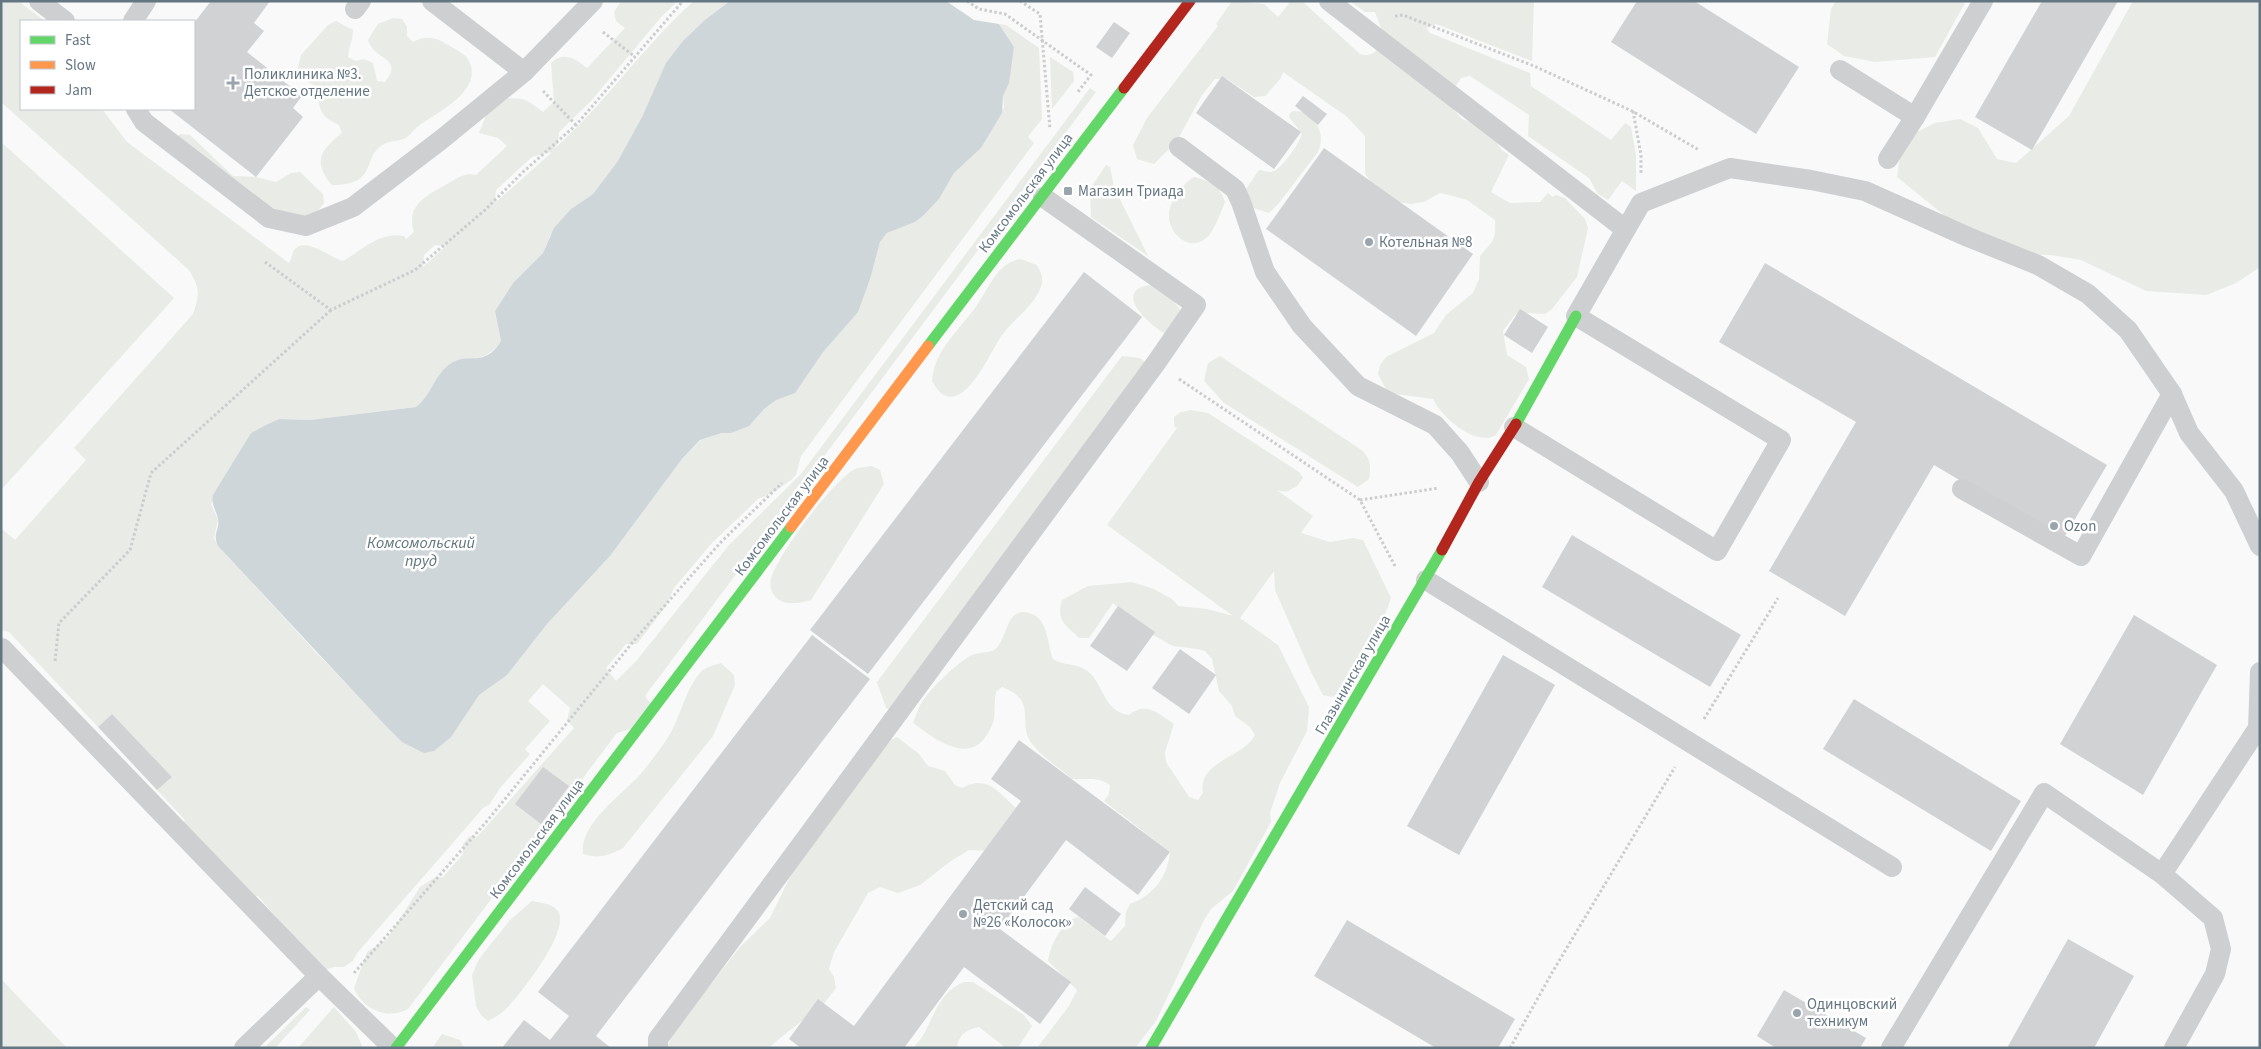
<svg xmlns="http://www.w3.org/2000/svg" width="2261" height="1049" viewBox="0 0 2261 1049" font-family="'Source Sans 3',sans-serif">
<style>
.green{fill:#e8ebe6;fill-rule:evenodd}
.water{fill:#ced6d9}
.building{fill:#d0d2d3}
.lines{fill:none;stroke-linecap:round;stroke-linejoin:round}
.path{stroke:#cbcccd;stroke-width:3;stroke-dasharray:2.5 2.5;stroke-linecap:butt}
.lane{stroke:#cecfd0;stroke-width:20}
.fast{stroke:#63d668;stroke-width:11}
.slow{stroke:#ff974d;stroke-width:11}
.jam{stroke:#b3261e;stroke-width:11}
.poi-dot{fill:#99a4ac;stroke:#fff;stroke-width:2}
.labels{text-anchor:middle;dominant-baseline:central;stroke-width:5;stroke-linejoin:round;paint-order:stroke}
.poi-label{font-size:15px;fill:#657683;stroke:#fff;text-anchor:start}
.street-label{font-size:15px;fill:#657683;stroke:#fff}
.water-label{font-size:16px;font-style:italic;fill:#60757c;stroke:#fff}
</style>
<rect width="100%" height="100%" fill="#f9f9f9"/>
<!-- green -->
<g class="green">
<path d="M1,1H18L45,21H21V109H102L127,142L289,263C291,260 292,255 293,252C303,234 330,258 343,261C362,250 380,231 404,236L406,239L414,232C405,205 428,195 447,184C457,179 463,172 476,175L507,146L498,138L479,133L487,113L500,99C522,97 526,98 543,112L554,102L551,63C563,51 575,58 587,68L625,28L616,21L614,12L621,1H678L662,16L591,101L559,132L558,143L554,149C605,104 643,46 694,1H730L706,19L680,65L643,115L638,124L650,130L614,167L593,194L571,209L550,236L543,253L513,283L495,311L501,341C489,359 475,359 455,361L423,402L416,407L310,420L279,419L251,433L211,504L218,520L214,538L218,546L313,649L402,742L461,721L475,693L507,675L547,624L610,556L682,459L701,440L722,433H731L840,331L853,317L874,264L880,242L887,233L915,222L923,216L939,199L954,173L981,148L1004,107L1003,96L1014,47L999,24L1006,25L1039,48L1042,119L1028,137L1034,143L801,456L796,475L791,480L774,492L758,499L712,543L674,588L666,606L637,644H626L606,668L616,681L637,660L729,545L801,474L1090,88L1096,92L645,696L654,708L642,726L617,733L408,1009C387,1020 363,1010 354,988L367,952L387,939L420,887L434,878L443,877L463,854V844L470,836L477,837L574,728L567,720L570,708L543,684L528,701L550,721L525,749L530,754L500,788L489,805L484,807L357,953L353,961L344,967H334L322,971L258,896H249L180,827L185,820L157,790L172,777L112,714L98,727L9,632L1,630V530L2,529L15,540L86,460L74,448L193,314C200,294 200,288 189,270L1,102ZM551,152V153L495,203L496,190L532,157ZM435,245L446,246L423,267L424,255Z"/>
<path d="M1232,1L1264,4L1278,17L1290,2L1302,1L1360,54C1373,58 1379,49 1385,39L1375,12H1365L1350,1H1534L1532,61L1436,24L1426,28L1430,33L1530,73L1531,86L1611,140L1625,123L1631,127L1636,155V191L1622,181L1608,200L1598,194L1589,178L1528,136L1529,115L1470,76L1461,78L1455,87L1454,110L1462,119L1487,128L1502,150L1509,155L1491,192L1510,203L1540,202L1548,193L1553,197L1556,195L1565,198L1585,219L1588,228L1577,277L1552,309L1545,314L1528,313L1515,315L1503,331L1507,355L1526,367L1529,379L1496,435C1476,447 1442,418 1433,399L1388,393L1378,374L1380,365L1386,357L1434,333L1446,315L1473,293L1479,279L1480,256L1492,242L1495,234V220L1467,200L1449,195L1440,193L1424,202L1410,204L1399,202L1370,181L1365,173V136L1346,116L1283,72L1281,78L1265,96L1254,97L1227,79H1215L1202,95L1177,141L1154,164L1137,159L1133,145L1147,118L1218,26L1216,24Z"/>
<polygon points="1836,1 1966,1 1935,57 1875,62 1844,56 1827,44 1831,9"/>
<polygon points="2133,1 2260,1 2260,267 2236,283 2206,295 2146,291 2081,260 2051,255 2014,254 1950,220 1897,177 1900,157 1917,132 1935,123 1960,119 1978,128 1997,159 2016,163 2069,116"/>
<path d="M393,18L402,19L407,27V36L413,42C425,35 437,37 448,45C455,49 466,54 469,61C484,90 438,112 420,125C415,128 411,134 406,138C400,141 391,141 384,144C361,156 380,185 332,185C312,161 321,150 342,133L339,125C318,115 320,109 317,87L303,79L297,71L301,55L328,25L336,21L353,30C353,40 349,47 348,57L356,61L364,59L373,63L377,81L385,82C405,57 374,61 368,40L378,24Z"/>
<polygon points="1050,57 1073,72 1074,81 1052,109"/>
<path d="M1293,111L1307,112C1319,125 1325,135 1318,152L1279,203L1269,213L1254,208L1244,199L1246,189L1259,170C1262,170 1268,173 1271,172C1282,170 1299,143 1302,134L1289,117L1290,113Z"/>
<polygon points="181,134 190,135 233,176 256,177 276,182 291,173 300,172 323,194 324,203 312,219 252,204 173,138"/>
<polygon points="1,142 174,298 1,490"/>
<polygon points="1106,165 1110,167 1114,187 1148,256 1091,217 1090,189"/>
<path d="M1194,177C1210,181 1220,185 1225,202C1220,213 1215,231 1205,239C1187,252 1168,232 1169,214C1169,206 1175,197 1180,190C1185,184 1187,181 1194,177Z"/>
<path d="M1020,259L1037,265C1041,272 1044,278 1041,287C1034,306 1014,319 1002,335C992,348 966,413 941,393C937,390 934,384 932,381C934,352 956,333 972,312C987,294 995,263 1020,259Z"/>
<path d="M1149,285L1167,292L1184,315L1165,334C1150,325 1112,292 1149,285Z"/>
<polygon points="1122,356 1139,358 1147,363 906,715 886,708 877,682"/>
<path d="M1220,356L1360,449C1371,458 1371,465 1369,479L1358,487L1224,403L1204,381L1208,363Z"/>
<path d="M1191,410L1208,413L1299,472L1303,478L1297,486L1286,492L1277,490L1313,516L1301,533L1330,542L1353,538L1363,540L1391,598L1377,637L1348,689L1332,697L1323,695L1311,672L1275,590L1274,571L1240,618L1278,645L1309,707L1307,731L1280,783L1270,813L1271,822L1233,891L1211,909L1204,920L1156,1021L1135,1048H1037L1069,1006L1077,990L1048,961C1050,947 1062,919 1079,917L1111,941L1125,926L1126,912L1130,904C1153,896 1168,876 1170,852L1104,801L1109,794L1110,785C1097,776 1087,780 1072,779C1060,768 1043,758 1033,745C1015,723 1040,701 1002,687L996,692C994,701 995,710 994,719C993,724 989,732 986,736C968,765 932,737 913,723C916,716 918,708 922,702C930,689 959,661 972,655C979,652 988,653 994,650C1009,641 1004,601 1034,615C1048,622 1048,646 1053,659C1063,666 1076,663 1086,670C1104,682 1102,711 1129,715C1147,701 1158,714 1174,724L1165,752L1166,762L1189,797L1198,800L1203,793C1197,761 1245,757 1255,735L1250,727L1235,716L1232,706L1219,691L1212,659L1205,651L1197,649L1173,646L1140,628L1113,603L1089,638H1079C1065,624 1056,621 1062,600L1088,586L1132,582L1154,589L1172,599L1178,606L1207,609L1233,616L1107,525L1177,428L1174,426V417L1181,412Z"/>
<path d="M872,466L880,470L884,484L811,600C801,603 786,606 778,599C772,595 769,586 771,579C777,555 832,483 853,470C859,467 866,467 872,466Z"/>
<path d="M721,663L734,675L735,685L713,736L623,848C608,856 599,859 583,854C579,820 630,791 648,765C658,752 669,738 675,724C683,707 689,683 703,670C708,666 715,665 721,663Z"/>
<path d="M897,737L919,754L928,766L945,771L955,785L962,788C987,774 999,793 1017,809L995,851L969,850L951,861L920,885L898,893L880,887L868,893L834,952L829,969L834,977L836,988L820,1009L804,1019L768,1048H667L674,1031L740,947L770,918L793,871L879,746Z"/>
<path d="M532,901C541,903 551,903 557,910C574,927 518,998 504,1011C499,1015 494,1018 488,1021L481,1015L476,1006L472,975L479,959L510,920Z"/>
<polygon points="1,979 67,1048 1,1048"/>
<path d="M964,982H973L1024,1015L1032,1026L1019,1046L1006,1048L979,1027C966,1030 959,1034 957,1048H913C917,1043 922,1038 925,1032C935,1013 942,990 964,982Z"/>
<polygon points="306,1007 310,1010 275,1048 264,1048"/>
<polygon points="334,1007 356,1032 363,1048 298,1048"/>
<polygon points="442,1034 460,1040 464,1048 432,1048"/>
</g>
<!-- water -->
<path class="water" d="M730,1H946L974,20L999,24L1014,47L1009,83L1003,96L1002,113L981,148L954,173L939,199L923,216L915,222L887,233L880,242L870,279L858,312L823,352L795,393L776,400L764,409L749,426L731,433H722L700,440L682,459L610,556L547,624L507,675L479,695L451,737L434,751L424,753L402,742L385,725L218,546C212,533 220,530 218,519C216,509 211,506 213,495L251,433L266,425L279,419L310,420L416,407C431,396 435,374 450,364C468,351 484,369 501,341L495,311L513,283L543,253L554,228L571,209L593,194L618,161L643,115L666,63L683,41L706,19Z"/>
<!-- building -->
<g class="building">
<polygon points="211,1 270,1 254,23 264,31 247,52 302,96 293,108 303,117 256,177 169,109 194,109 194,23"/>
<polygon points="1637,1 1694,1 1799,67 1756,134 1611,42"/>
<polygon points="2042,1 2118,1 2032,150 1975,117"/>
<polygon points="1114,22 1130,33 1112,58 1096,47"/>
<polygon points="1222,76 1301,132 1274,169 1196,113"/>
<polygon points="1303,96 1327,114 1318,125 1295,106"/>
<polygon points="1324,148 1473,254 1416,336 1266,229"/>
<polygon points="1765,263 2107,465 2062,541 1934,465 1845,616 1769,571 1856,422 1719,342"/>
<polygon points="1084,272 1142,317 868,674 810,630"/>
<polygon points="1520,309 1548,327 1532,353 1504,335"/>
<polygon points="1572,535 1741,635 1710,687 1542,587"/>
<polygon points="1118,606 1155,632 1127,671 1090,646"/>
<polygon points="2134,615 2217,665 2143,795 2060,744"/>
<polygon points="812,635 870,679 596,1036 611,1048 502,1048 524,1020 550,1040 569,1016 538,992"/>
<polygon points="1180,649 1216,675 1189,714 1152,688"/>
<polygon points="1503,655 1555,685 1459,855 1407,826"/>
<polygon points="1854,699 2021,801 1991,851 1823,749"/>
<polygon points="112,714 172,777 157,790 98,727"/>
<polygon points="1019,740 1170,852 1138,895 1066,840 1000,929 1071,982 1040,1024 964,967 904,1048 801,1048 789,1039 818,999 854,1026 1021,801 991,779"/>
<polygon points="543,767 569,786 541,824 515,804"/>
<polygon points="1085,887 1121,914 1105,936 1069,909"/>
<polygon points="1347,920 1515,1019 1498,1048 1436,1048 1314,976"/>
<polygon points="2068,939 2134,976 2094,1048 2007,1048"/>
<polygon points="1784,990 1866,1038 1860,1048 1776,1048 1757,1036"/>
</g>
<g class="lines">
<!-- path -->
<g class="path">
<polyline points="967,1 979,9 1005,14 1091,75 1077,93"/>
<polyline points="1020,1 1040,14 1050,129"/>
<polyline points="1395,16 1403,15 1534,66 1632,111 1699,150"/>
<polyline points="603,32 634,56"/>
<polyline points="543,91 576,125"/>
<polyline points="1633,111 1641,155 1641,174"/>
<polyline points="265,262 331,310 415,270 485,210 523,172 576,125 683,1"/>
<polyline points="1179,379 1360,500 1396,568"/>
<polyline points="1360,500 1439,488"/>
<polyline points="55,661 59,623 130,550 151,473 331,310"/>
<polyline points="1704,719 1778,598"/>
<polyline points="354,973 487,821 637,637 721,542 782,483"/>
<polyline points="1510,1048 1553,971 1675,767"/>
</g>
<!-- lane -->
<g class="lane">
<polyline points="39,1 65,21"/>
<polyline points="432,1 524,72"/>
<polyline points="1329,1 1625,229"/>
<polyline points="355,9 361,1"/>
<polyline points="133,21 146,1"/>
<polyline points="1840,70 1915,117 1983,1"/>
<polyline points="136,109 144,122 269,218 306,226 353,207 442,139 524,72 593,1"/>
<polyline points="1179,147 1235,189 1241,202 1265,272 1302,326 1358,386 1435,425 1460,453 1479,482"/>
<polyline points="1888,159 1915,117"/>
<polyline points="1514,427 1717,551 1781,440 1576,316 1641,203 1730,168 1811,180 1865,191 1968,237 2038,265 2088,294 2128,330 2172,394 2189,433 2234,491 2260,546"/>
<polyline points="1962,489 2081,556 2172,394"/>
<polyline points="1426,580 1892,867"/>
<polyline points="2,648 319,976 393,1048"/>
<polyline points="2162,874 2213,918 2221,949 2215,974 2174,1048"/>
<polyline points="244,1048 319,976"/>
<polyline points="658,1048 658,1039 1156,363 1196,305 1043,197"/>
<polyline points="1891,1048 2044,793 2162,874 2258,728 2260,672"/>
</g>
<!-- fast -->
<g class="fast">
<polyline points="928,346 1124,88"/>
<polyline points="1516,424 1576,316"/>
<polyline points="396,1048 791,527"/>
<polyline points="1151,1048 1442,550"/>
</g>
<!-- slow -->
<polyline class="slow" points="791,527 928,346"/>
<!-- jam -->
<g class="jam">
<polyline points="1124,88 1190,1"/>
<polyline points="1442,550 1479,482 1516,424"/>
</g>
</g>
<!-- markers -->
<g class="poi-dot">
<path d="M230.5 75.5h5v5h5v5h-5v5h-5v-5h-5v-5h5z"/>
<rect x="1063" y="186" width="10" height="10" rx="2.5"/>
<circle cx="1369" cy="242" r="5"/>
<circle cx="2054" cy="526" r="5"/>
<circle cx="963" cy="914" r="5"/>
<circle cx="1797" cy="1013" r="5"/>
</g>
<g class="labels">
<!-- poi labels -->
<g class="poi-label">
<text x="244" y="74">Поликлиника №3.<tspan x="244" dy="17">Детское отделение</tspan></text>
<text x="1078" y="191">Магазин Триада</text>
<text x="1379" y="242">Котельная №8</text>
<text x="2064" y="526">Ozon</text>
<text x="973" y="905">Детский сад<tspan x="973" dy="17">№26 «Колосок»</tspan></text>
<text x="1807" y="1004">Одинцовский<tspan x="1807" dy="17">техникум</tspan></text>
</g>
<!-- street labels -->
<g class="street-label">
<text transform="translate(1026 193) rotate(-53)">Комсомольская улица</text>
<text transform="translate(782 516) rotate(-53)">Комсомольская улица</text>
<text transform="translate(1353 675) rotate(-60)">Глазынинская улица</text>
<text transform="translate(537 839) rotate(-53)">Комсомольская улица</text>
</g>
<!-- water labels -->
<g class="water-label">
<text x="421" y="543">Комсомольский<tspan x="421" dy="18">пруд</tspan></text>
</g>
</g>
<!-- border -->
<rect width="2261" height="1049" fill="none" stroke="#657683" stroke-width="5"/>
<!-- legend -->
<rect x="20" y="20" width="175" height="90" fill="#ffffff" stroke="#c1c8cd"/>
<rect x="30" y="36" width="25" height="8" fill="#63d668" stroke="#c1c8cd"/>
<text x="65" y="45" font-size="15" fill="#657683">Fast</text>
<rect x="30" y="61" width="25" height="8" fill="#ff974d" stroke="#c1c8cd"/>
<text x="65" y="70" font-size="15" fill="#657683">Slow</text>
<rect x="30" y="86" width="25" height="8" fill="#b3261e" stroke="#c1c8cd"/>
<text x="65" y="95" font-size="15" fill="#657683">Jam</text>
</svg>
